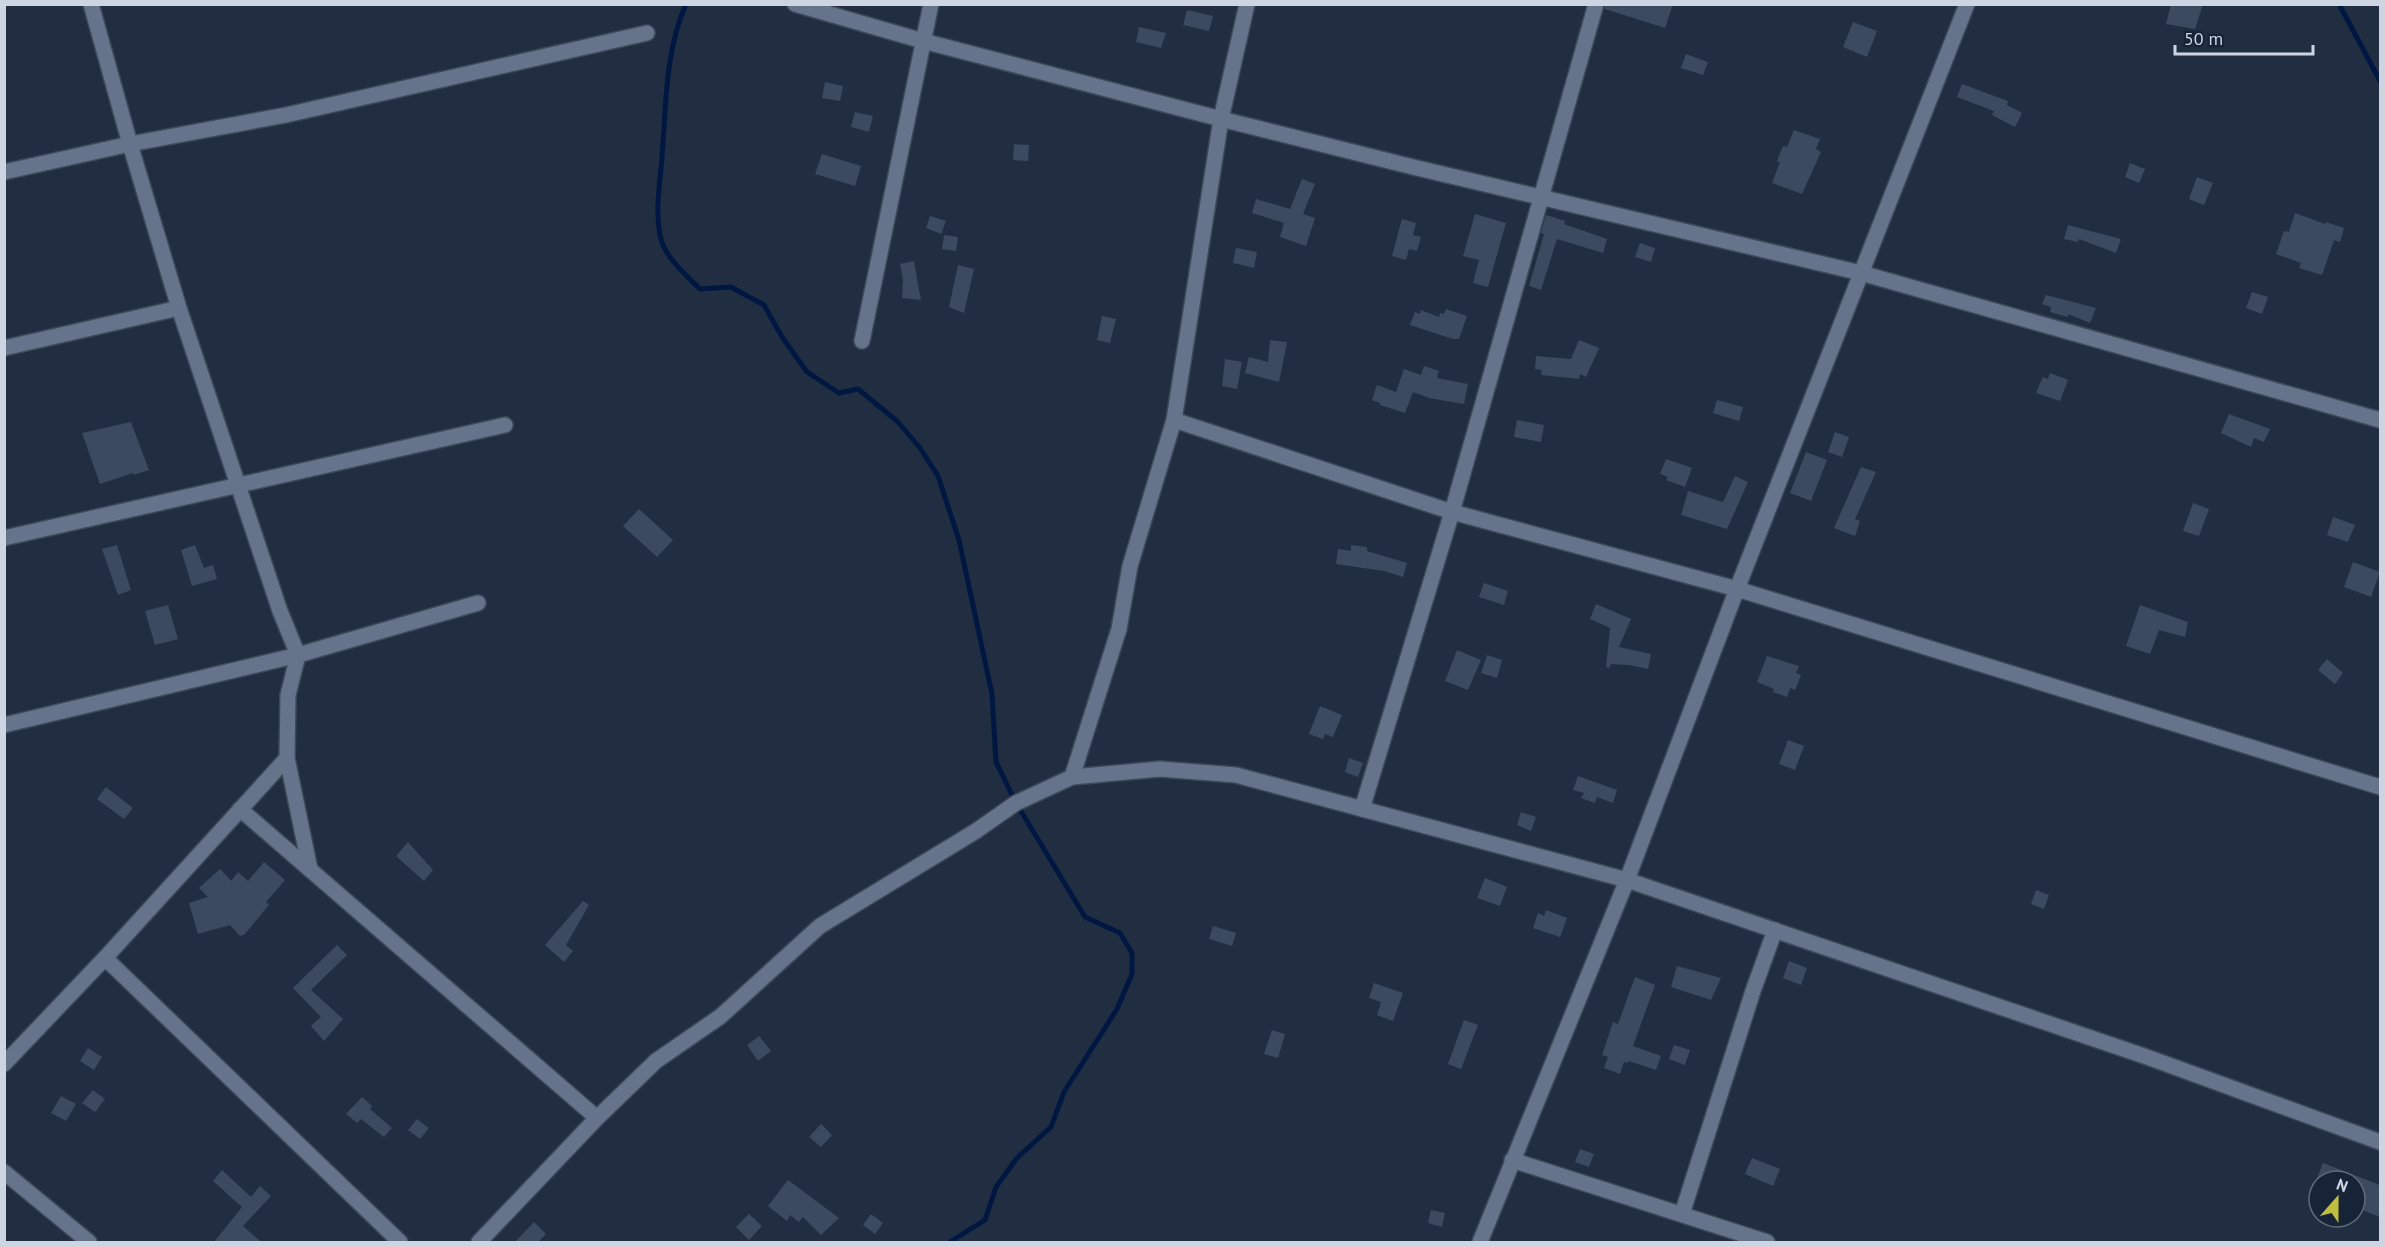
<svg xmlns="http://www.w3.org/2000/svg" width="2385" height="1247" viewBox="0 0 2385 1247" font-family="'PT Sans',sans-serif">
<style>
.lines{fill:none;stroke-linecap:round;stroke-linejoin:round}
.stream{stroke:#001841;stroke-width:5}
.building{fill:#3c4a5f}
.minor-casing{stroke:#3d4858;stroke-width:18}
.minor{stroke:#65748b;stroke-width:15}
</style>
<rect width="100%" height="100%" fill="#212e42"/>
<g class="lines">
<!-- stream -->
<g class="stream">
<path d="M686,4C665,51 666,107 662,157C660,183 655,209 660,235C664,257 685,274 700,289L731,287L764,305L782,337L807,372L839,393L858,389L897,421L920,448L938,476L959,540L992,694L996,762L1016,803L1085,917L1120,933L1132,953V974L1117,1009L1064,1092L1051,1127L1017,1158L996,1187L985,1220L950,1242"/>
<polyline points="2339,4 2380,81"/>
</g>
</g>
<!-- building -->
<g class="building">
<polygon points="1605,4 1673,4 1665,28 1605,9"/>
<polygon points="2171,4 2203,4 2195,29 2166,24"/>
<polygon points="1187,10 1213,16 1209,31 1183,25"/>
<polygon points="1853,22 1877,31 1867,57 1843,47"/>
<polygon points="1139,27 1166,33 1161,48 1136,42"/>
<polygon points="1686,54 1708,62 1703,75 1681,68"/>
<polygon points="825,82 843,86 840,101 822,98"/>
<polygon points="1962,84 2008,101 2007,105 2022,113 2015,127 1992,115 1994,111 1957,97"/>
<polygon points="855,112 873,116 869,132 851,127"/>
<polygon points="1794,130 1820,139 1816,149 1821,152 1802,194 1772,183 1780,162 1777,161 1783,146 1787,147"/>
<polygon points="1014,144 1029,145 1028,161 1013,160"/>
<polygon points="822,154 861,166 855,186 815,174"/>
<polygon points="2130,163 2145,169 2139,183 2125,177"/>
<polygon points="2197,177 2213,183 2204,205 2189,199"/>
<polygon points="1302,179 1315,184 1303,214 1315,218 1306,246 1280,237 1284,223 1252,213 1256,199 1290,209"/>
<polygon points="2295,213 2325,224 2326,222 2344,228 2340,242 2334,240 2322,275 2299,268 2301,263 2276,254 2284,231 2289,232"/>
<polygon points="1475,214 1506,223 1488,287 1473,283 1479,260 1463,256"/>
<polygon points="1546,215 1565,221 1564,224 1607,239 1603,253 1557,239 1541,290 1529,286 1544,234 1541,233"/>
<polygon points="930,216 946,221 941,234 926,228"/>
<polygon points="1402,219 1416,223 1413,235 1421,237 1417,251 1409,249 1406,260 1392,256"/>
<polygon points="2068,225 2121,239 2116,253 2079,239 2078,242 2064,239"/>
<polygon points="944,235 958,237 956,251 942,249"/>
<polygon points="1640,243 1655,248 1651,262 1635,257"/>
<polygon points="1236,248 1257,252 1254,268 1233,263"/>
<polygon points="914,261 918,285 921,300 902,298 903,280 900,264"/>
<polygon points="958,265 974,269 964,313 949,307"/>
<polygon points="2252,292 2268,297 2262,314 2246,308"/>
<polygon points="2046,295 2096,308 2090,323 2068,314 2068,317 2050,312 2051,307 2042,304"/>
<polygon points="1446,309 1467,316 1459,339 1453,339 1410,325 1415,312 1420,314 1421,310 1439,317 1440,313 1444,314"/>
<polygon points="1102,316 1116,319 1110,343 1097,340"/>
<polygon points="1270,340 1287,342 1279,382 1245,373 1249,357 1268,362"/>
<polygon points="1579,340 1599,348 1586,377 1580,374 1579,379 1541,375 1542,370 1535,369 1536,356 1571,359"/>
<polygon points="1225,359 1242,362 1237,389 1222,386"/>
<polygon points="1424,366 1439,371 1437,378 1468,384 1464,404 1429,398 1413,392 1405,413 1380,405 1380,403 1372,400 1377,385 1396,392 1404,369 1421,375"/>
<polygon points="2050,373 2068,380 2060,401 2036,393 2043,377 2048,379"/>
<polygon points="1717,400 1743,407 1739,421 1713,413"/>
<polygon points="2229,414 2270,429 2264,442 2254,438 2251,447 2221,433"/>
<polygon points="1517,420 1544,425 1541,442 1514,437"/>
<polygon points="131,422 149,470 134,475 133,473 100,484 82,433"/>
<polygon points="1835,432 1849,437 1842,457 1828,452"/>
<polygon points="1806,452 1827,460 1811,501 1790,493"/>
<polygon points="1666,459 1692,468 1685,487 1666,480 1668,477 1660,474"/>
<polygon points="1861,467 1876,472 1855,519 1860,521 1855,536 1834,528"/>
<polygon points="1735,476 1748,482 1727,529 1681,515 1688,491 1723,502"/>
<polygon points="2193,503 2209,509 2199,536 2183,531"/>
<polygon points="639,509 673,540 657,557 623,526"/>
<polygon points="2333,517 2355,525 2348,542 2327,535"/>
<polygon points="117,545 131,590 118,595 102,549"/>
<polygon points="195,545 204,568 213,565 217,579 192,586 181,550"/>
<polygon points="1351,545 1367,547 1367,551 1407,563 1403,577 1384,571 1336,564 1338,549 1351,551"/>
<polygon points="2353,562 2380,572 2371,597 2344,587"/>
<polygon points="1484,583 1508,591 1504,605 1479,597"/>
<polygon points="1596,604 1631,619 1619,647 1651,654 1648,669 1629,665 1611,664 1609,668 1606,667 1610,628 1590,619"/>
<polygon points="168,605 178,639 155,645 145,611"/>
<polygon points="2140,605 2188,622 2185,637 2159,630 2150,654 2126,646"/>
<polygon points="1457,650 1481,660 1468,690 1445,681"/>
<polygon points="1487,655 1502,660 1497,678 1481,673"/>
<polygon points="1767,656 1799,666 1796,673 1801,675 1795,690 1790,688 1787,697 1773,692 1774,689 1757,682"/>
<polygon points="2327,659 2343,673 2335,684 2318,670"/>
<polygon points="1320,706 1342,715 1333,737 1325,734 1323,739 1309,734"/>
<polygon points="1788,740 1804,746 1795,770 1779,764"/>
<polygon points="1349,758 1363,763 1358,777 1345,772"/>
<polygon points="1578,776 1617,790 1613,803 1597,797 1595,803 1581,798 1584,793 1573,790"/>
<polygon points="106,787 133,808 124,819 97,799"/>
<polygon points="1521,812 1536,817 1531,831 1517,825"/>
<polygon points="408,842 433,870 424,881 396,856"/>
<polygon points="264,862 285,880 266,902 269,905 244,935 240,936 230,925 198,934 189,903 208,897 199,888 220,869 231,881 238,872 248,881"/>
<polygon points="1485,878 1507,887 1500,906 1477,898"/>
<polygon points="2036,890 2049,895 2044,909 2031,904"/>
<polygon points="583,901 589,905 566,945 573,951 564,962 545,945"/>
<polygon points="1546,910 1567,918 1560,937 1533,928 1538,913 1544,916"/>
<polygon points="1213,926 1236,933 1232,946 1209,939"/>
<polygon points="337,945 347,955 311,990 343,1019 324,1041 311,1026 321,1017 293,988"/>
<polygon points="1789,961 1807,968 1801,985 1783,978"/>
<polygon points="1677,966 1721,978 1711,1000 1671,987"/>
<polygon points="1635,977 1655,985 1633,1046 1661,1056 1656,1070 1629,1061 1628,1063 1624,1062 1620,1074 1604,1068 1608,1057 1602,1055 1613,1022 1618,1024"/>
<polygon points="1374,983 1403,993 1393,1021 1377,1015 1381,1002 1369,998"/>
<polygon points="1464,1020 1478,1025 1461,1069 1448,1064"/>
<polygon points="1272,1030 1285,1034 1278,1058 1264,1054"/>
<polygon points="759,1036 771,1051 758,1061 747,1045"/>
<polygon points="1674,1045 1690,1050 1685,1065 1669,1059"/>
<polygon points="88,1048 102,1057 94,1070 80,1061"/>
<polygon points="93,1090 105,1099 95,1112 82,1103"/>
<polygon points="61,1096 76,1104 66,1121 51,1113"/>
<polygon points="362,1097 372,1106 370,1109 392,1128 384,1137 361,1119 357,1123 346,1114"/>
<polygon points="417,1119 429,1128 420,1139 408,1130"/>
<polygon points="821,1124 832,1135 821,1147 809,1137"/>
<polygon points="1580,1149 1594,1154 1589,1167 1575,1162"/>
<polygon points="1752,1158 1780,1169 1773,1186 1745,1174"/>
<polygon points="2323,1163 2380,1185 2380,1217 2355,1207 2355,1181 2316,1181"/>
<polygon points="222,1170 251,1197 260,1186 271,1196 243,1226 261,1242 214,1242 242,1207 213,1181"/>
<polygon points="788,1180 839,1218 821,1235 803,1217 799,1222 790,1215 787,1221 768,1206"/>
<polygon points="1431,1210 1445,1213 1442,1227 1428,1223"/>
<polygon points="749,1214 762,1226 749,1240 736,1227"/>
<polygon points="871,1214 883,1223 875,1234 863,1225"/>
<polygon points="534,1222 546,1234 538,1242 515,1242"/>
</g>
<g class="lines">
<defs>
<g id="minor">
<polyline points="91,4 130,144 179,308 280,611 298,655 288,695 287,758 310,869"/>
<polyline points="795,4 923,41 1221,119 1413,167 1861,273 2380,420"/>
<polyline points="4,172 130,144 286,115 647,33"/>
<polyline points="862,341 931,4"/>
<polyline points="4,348 179,308"/>
<polyline points="1174,420 1452,512 1737,589 2380,787"/>
<polyline points="4,538 505,425"/>
<polyline points="4,725 298,655 478,603"/>
<polyline points="1072,777 1119,629 1130,566 1174,420 1221,119 1247,4"/>
<polyline points="240,809 597,1118"/>
<polyline points="1362,809 1452,512 1596,4"/>
<polyline points="105,958 400,1242"/>
<polyline points="4,1064 105,958 287,758"/>
<polyline points="1512,1160 1767,1242"/>
<polyline points="4,1172 89,1242"/>
<polyline points="1682,1214 1753,991 1775,930"/>
<polyline points="479,1242 597,1118 656,1061 721,1016 820,926 976,831 1016,803 1072,777 1160,769 1236,775 1627,880 2147,1057 2380,1142"/>
<polyline points="1480,1242 1627,880 1737,589 1967,4"/>
</g>
</defs>
<!-- minor casing -->
<use href="#minor" class="minor-casing"/>
<!-- minor -->
<use href="#minor" class="minor"/>
</g>
<!-- border -->
<rect width="2385" height="1247" fill="none" stroke="#cdd5e2" stroke-width="12"/>
<!-- north arrow -->
<g transform="translate(2337 1199) rotate(21)"><circle r="28" fill="#172437" stroke="#606b7b" stroke-width="1.5"/>
<path d="M0-4.5L10 22L0 15L-10 22Z" fill="#c0be41"/>
<text y="-9" font-size="16" font-weight="bold" text-anchor="middle" fill="#cdd5e2">N</text>
</g>
<!-- scale -->
<path d="M2175 45v9h138v-9" fill="none" stroke="#cdd5e2" stroke-width="3"/>
<text x="2184" y="45" font-size="18" fill="#cdd5e2" stroke="#172437" stroke-width="4.5" paint-order="stroke">50 m</text>
</svg>
